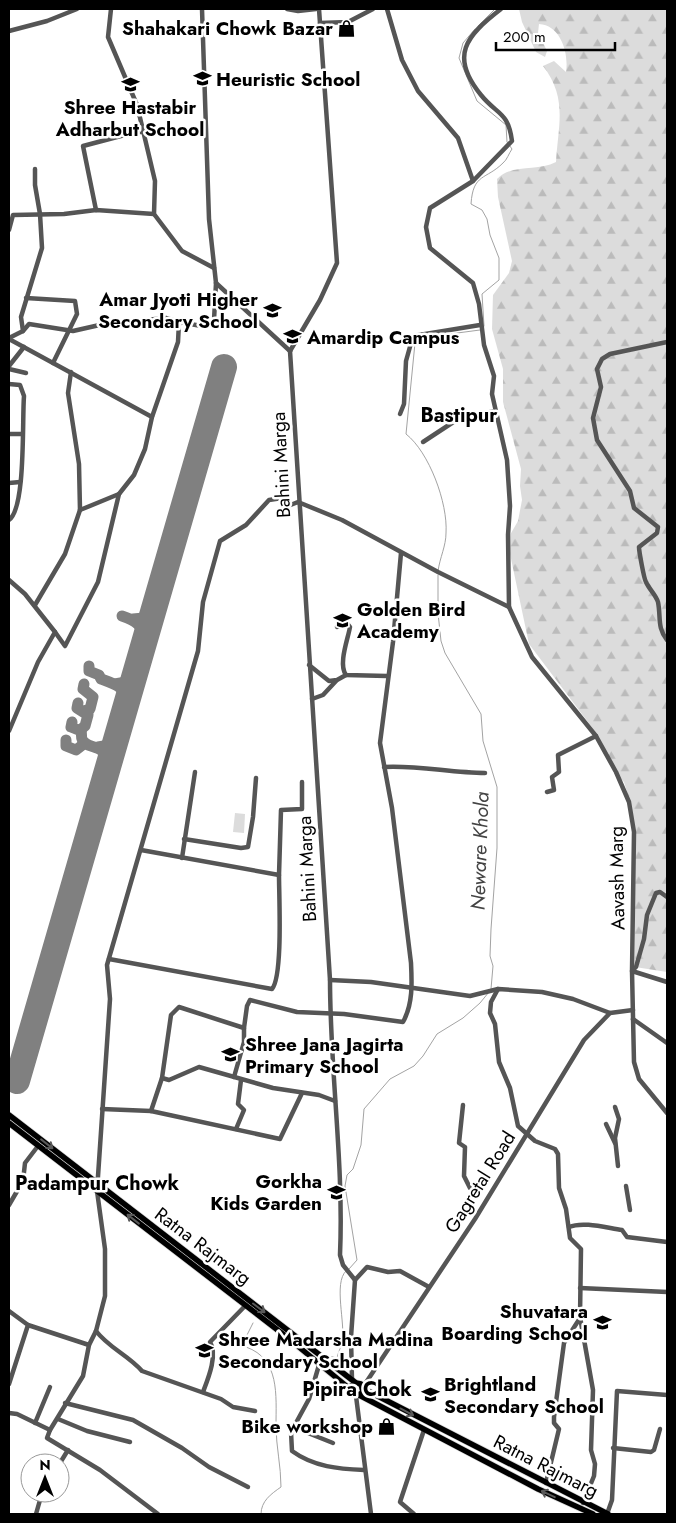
<svg xmlns="http://www.w3.org/2000/svg" width="676" height="1523" viewBox="0 0 676 1523" font-family="Jost,sans-serif">
<style>
.grass{fill:#dcdcdc}
.forest{fill:url(#forest-firs)}
.lines{fill:none;stroke-linecap:round;stroke-linejoin:round}
.stream{stroke:#a3a3a3;stroke-width:1}
.taxiway{stroke:#808080;stroke-width:11}
.runway{stroke:#808080;stroke-width:26}
.major-casing{stroke:#dbdbdb;stroke-width:7}
.minor{stroke:#555;stroke-width:4.5}
.major{stroke:#000;stroke-width:5.5}
.oneway{stroke:#595959}
.labels{text-anchor:middle;dominant-baseline:central;stroke-width:5;stroke-linejoin:round;paint-order:stroke}
.poi-label{font-size:19px;font-weight:bold;fill:#000;stroke:#fff;text-anchor:start}
.street-label{font-size:19px;fill:#000;stroke:#fff}
.neighbourhood-label{font-size:20px;font-weight:bold;fill:#000;stroke:#fff}
.water-label{font-size:20px;font-style:italic;fill:#444;stroke:#fff}
</style>
<defs>
<pattern id="forest-firs" width="22" height="20" patternUnits="userSpaceOnUse" patternTransform="scale(1.25)"><rect width="22" height="20" fill="#dcdcdc"/><path d="M5 1l3.5 6h-7zM16 11l3.5 6h-7z" fill="#bbb"/></pattern>
</defs>
<rect width="100%" height="100%" fill="#fff"/>
<!-- grass -->
<polygon class="grass" points="235,813 245,814 244,833 233,832"/>
<!-- forest -->
<path class="forest" d="M519,9H667V972L635,967V831L628,795L624,782L613,771L597,734L529,644L510,554V535L518,521L522,500L520,486L521,469L503,402V369L492,329L493,295L509,273L512,261L498,197L497,179C513,163 537,172 556,162C558,126 568,98 543,66L554,61L566,72C569,54 561,25 539,24L538,33L547,51L545,57L536,52L522,22Z"/>
<g class="lines">
<!-- stream -->
<g class="stream">
<polyline points="478,26 495,9"/>
<path d="M475,29L463,43L459,58L477,101L506,125L507,142L512,149C509,153 507,160 503,163C486,180 473,173 471,204L482,210L487,219L490,235L499,258V280L482,294L484,326"/>
<path d="M438,571C440,557 446,546 446,533C448,503 429,452 406,434L415,343L427,337L480,330"/>
<polyline points="438,575 438,613 441,641 445,653 481,714 483,741 497,787 497,848 491,929 490,956 493,966 491,989"/>
<polyline points="349,1269 357,1260 345,1186 347,1175 353,1169 361,1145 364,1109 390,1079 414,1066 423,1056 437,1034 463,1018 480,1003 489,992"/>
<polyline points="266,1311 311,1345"/>
<path d="M253,1323L246,1337V1347C280,1359 276,1395 276,1426C276,1446 281,1466 281,1487C271,1494 261,1501 261,1514"/>
<path d="M324,1355L337,1358C338,1353 341,1347 342,1342C346,1324 333,1283 346,1271"/>
</g>
<!-- taxiway -->
<g class="taxiway">
<path d="M122,616C137,621 142,625 145,641"/>
<polyline points="133,619 144,618 153,611"/>
<path d="M89,666V671L99,675L101,679C115,684 126,687 127,703"/>
<polyline points="84,684 83,689 93,697 90,709 84,711"/>
<polyline points="115,684 126,682 136,672"/>
<polyline points="78,703 77,708 88,715 85,726 80,730"/>
<path d="M72,722L71,727L81,731C82,734 81,737 82,739C86,751 107,741 108,766"/>
<polyline points="66,740 66,746 76,750 85,743"/>
<polyline points="98,747 110,745 117,737"/>
</g>
<!-- runway -->
<polyline class="runway" points="17,1081 224,367"/>
<defs>
<g id="major">
<polyline points="9,1115 356,1383 361,1384 363,1392 359,1395 351,1392 351,1386 356,1383"/>
<polyline points="9,1123 288,1338 350,1389"/>
<polyline points="364,1389 608,1514"/>
<polyline points="359,1395 538,1489 593,1514"/>
</g>
</defs>
<!-- major casing -->
<use href="#major" class="major-casing"/>
<!-- minor -->
<g class="minor">
<polyline points="111,9 108,37 137,105 155,181 154,214 182,251 214,268"/>
<polyline points="287,9 298,11 316,9"/>
<polyline points="387,9 402,60 418,91 458,138 473,181"/>
<path d="M501,9C466,36 449,56 481,95C497,115 508,111 512,141L473,181L430,208L426,227L430,248L473,283L479,304L484,345L494,376L492,394L507,460L510,506L508,535L509,607L532,657L596,736L616,772L629,802L634,832L632,971L634,1062L639,1079L667,1113"/>
<polyline points="320,23 348,22 373,9"/>
<polyline points="9,31 47,21 77,9"/>
<polyline points="96,210 83,146 136,132 144,132"/>
<polyline points="9,230 13,215 64,214 96,210 154,214"/>
<polyline points="216,283 290,351"/>
<polyline points="26,298 75,301 77,314 53,363"/>
<polyline points="23,331 29,324 73,331 104,324 166,318 179,322"/>
<polyline points="9,338 23,331 21,317 42,248 40,214 35,185 35,169"/>
<polyline points="9,339 152,417"/>
<path d="M667,342L610,354L602,359L597,369L601,387L593,418L597,440L630,491L634,508L658,527L657,533L639,547C639,551 644,579 646,582C649,589 656,595 658,602C661,617 657,628 667,640"/>
<path d="M290,351L330,980C330,1072 344,1163 340,1255L343,1265L355,1280L351,1337L352,1380"/>
<polyline points="290,351 320,300 337,263 319,9"/>
<polyline points="9,366 24,347"/>
<polyline points="9,369 26,373"/>
<path d="M9,384L20,385L24,396C22,420 26,508 9,520"/>
<polyline points="400,414 404,404 406,361 413,336 480,325"/>
<polyline points="9,434 22,434"/>
<polyline points="423,442 458,419 495,411"/>
<polyline points="9,483 20,482"/>
<polyline points="80,510 119,494"/>
<polyline points="9,580 25,594 55,632 38,662 9,731"/>
<polyline points="35,605 65,554 80,510 79,464 68,393 71,372"/>
<path d="M337,627L347,623L350,627C348,639 338,664 346,675L387,676"/>
<polyline points="55,632 65,646 98,582 119,494 134,475 145,449 152,417 178,342 179,322 207,327 214,320 216,283 209,219 202,9"/>
<polyline points="309,665 329,681 337,680 346,675"/>
<polyline points="312,699 323,695 336,681"/>
<path d="M384,767C418,765 451,773 485,773"/>
<polyline points="547,792 554,790 552,777 559,772 558,755 596,736"/>
<polyline points="184,839 241,848 248,847 253,817 256,778"/>
<polyline points="141,850 279,875 281,810 302,809 302,782"/>
<polyline points="182,858 195,772"/>
<polyline points="667,897 660,892 656,893 647,915 644,939 636,967 632,971 667,982"/>
<path d="M109,959L272,989C283,976 279,897 279,875"/>
<polyline points="330,980 371,982 470,996 498,989 542,992 573,999 610,1013"/>
<polyline points="498,989 491,1002 490,1013 495,1024 499,1062 510,1088 518,1126 535,1141 555,1149 558,1154 559,1188 566,1209 570,1238 581,1249 580,1317 593,1390 591,1450 595,1464 594,1476 583,1503"/>
<polyline points="633,1019 667,1043"/>
<polyline points="234,1077 244,1042 244,1028"/>
<polyline points="162,1078 169,1080 199,1067 273,1088 319,1095 335,1101"/>
<polyline points="463,1105 459,1143 465,1147 464,1176 470,1188"/>
<polyline points="615,1107 619,1119 615,1138 618,1166"/>
<polyline points="102,1109 151,1111 280,1139 302,1093"/>
<path d="M151,1111L162,1078L171,1015L179,1007L244,1028L247,1006L250,1000L297,1012L344,1014L403,1022C413,1004 412,983 411,963L392,808L380,743L393,642L401,553"/>
<polyline points="606,1124 615,1143"/>
<polyline points="236,1129 244,1110 238,1104 241,1080"/>
<polyline points="626,1186 630,1210"/>
<polyline points="9,1205 23,1181 25,1163 38,1146"/>
<path d="M569,1227C583,1221 607,1228 622,1230L627,1237L667,1242"/>
<polyline points="355,1280 367,1267 388,1272 400,1271 429,1287"/>
<polyline points="580,1288 667,1292"/>
<polyline points="9,1311 28,1325 9,1384"/>
<polyline points="28,1325 89,1345"/>
<path d="M96,1331C109,1348 128,1355 142,1371L221,1399L233,1407L255,1411"/>
<path d="M319,1365L309,1399L291,1432L292,1451C314,1467 339,1469 364,1470"/>
<polyline points="363,1387 475,1219 584,1040 610,1013 633,1010"/>
<path d="M203,1392C208,1379 218,1355 210,1342L245,1306"/>
<polyline points="356,1396 371,1514"/>
<polyline points="65,1403 133,1420 182,1448 209,1467 248,1487"/>
<polyline points="9,1413 17,1414 50,1430 83,1376 89,1345 96,1331 105,1296 105,1249 97,1191 110,999 107,965 198,651 203,602 220,541 246,525 269,500 282,498 288,506 298,502 342,520 438,572 509,607"/>
<polyline points="58,1419 87,1431 130,1442"/>
<polyline points="35,1423 50,1387"/>
<polyline points="293,1427 333,1443"/>
<polyline points="50,1430 47,1438 100,1470 158,1514"/>
<polyline points="613,1448 651,1452 654,1450 660,1429"/>
<polyline points="60,1463 68,1450"/>
<polyline points="546,1483 559,1429 554,1423 554,1417 564,1343 580,1318"/>
<polyline points="36,1514 42,1493"/>
<polyline points="414,1514 400,1502 424,1430"/>
<polyline points="607,1514 612,1500 617,1391 667,1395"/>
</g>
<!-- major -->
<use href="#major" class="major"/>
</g>
<!-- one-way arrows -->
<defs><path id="oneway-shaft" d="M-6 0H5M1.5-3L5.5 0L1.5 3" fill="none" stroke-width="1.6" stroke-linecap="round" stroke-linejoin="round" transform="scale(1.25)"/></defs>
<g class="oneway">
<use href="#oneway-shaft" transform="translate(47 1144) rotate(38)"/>
<use href="#oneway-shaft" transform="translate(133 1219) rotate(-142)"/>
<use href="#oneway-shaft" transform="translate(259 1308) rotate(37)"/>
<use href="#oneway-shaft" transform="translate(407 1412) rotate(28)"/>
<use href="#oneway-shaft" transform="translate(548 1494) rotate(-155)"/>
</g>
<!-- icons -->
<defs>
<symbol id="shop-bare" viewBox="-9 -9 18 18"><path d="M-5-2.5h2.3a2.7 3.5 0 0 1 5.4 0H5L5.5 6h-11ZM-1.5-2.5h3a1.5 2.3 0 0 0-3 0Z" fill="#000" stroke="#fff" stroke-width="2.5" paint-order="stroke"/></symbol>
<symbol id="school-bare" viewBox="-9 -9 18 18"><path d="M0-5L7-2L0 1L-7-2ZM-4 1L0 2.5L4 1V4Q0 6-4 4Z" fill="#000" stroke="#fff" stroke-width="2.5" paint-order="stroke"/></symbol>
<symbol id="university-bare" viewBox="-9 -9 18 18"><path d="M0-5L7-2L0 1L-7-2ZM-4 1L0 2.5L4 1V4Q0 6-4 4Z" fill="#000" stroke="#fff" stroke-width="2.5" paint-order="stroke"/></symbol>
</defs>
<g fill-rule="evenodd">
<use href="#shop-bare" x="334" y="16" width="25" height="25"/>
<use href="#school-bare" x="190" y="66" width="25" height="25"/>
<use href="#school-bare" x="118" y="72" width="25" height="25"/>
<use href="#school-bare" x="260" y="298" width="25" height="25"/>
<use href="#university-bare" x="280" y="324" width="25" height="25"/>
<use href="#school-bare" x="330" y="608" width="25" height="25"/>
<use href="#school-bare" x="218" y="1042" width="25" height="25"/>
<use href="#school-bare" x="324" y="1180" width="25" height="25"/>
<use href="#school-bare" x="590" y="1310" width="25" height="25"/>
<use href="#school-bare" x="192" y="1338" width="25" height="25"/>
<use href="#school-bare" x="418" y="1382" width="25" height="25"/>
<use href="#shop-bare" x="374" y="1414" width="25" height="25"/>
</g>
<g class="labels">
<!-- poi labels -->
<g class="poi-label">
<text x="333" y="28" text-anchor="end">Shahakari Chowk Bazar</text>
<text x="216" y="79">Heuristic School</text>
<text x="130" y="107" text-anchor="middle">Shree Hastabir<tspan x="130" dy="22">Adharbut School</tspan></text>
<text x="258" y="299" text-anchor="end">Amar Jyoti Higher<tspan x="258" dy="22">Secondary School</tspan></text>
<text x="307" y="337">Amardip Campus</text>
<text x="357" y="609">Golden Bird<tspan x="357" dy="22">Academy</tspan></text>
<text x="245" y="1044">Shree Jana Jagirta<tspan x="245" dy="22">Primary School</tspan></text>
<text x="322" y="1181" text-anchor="end">Gorkha<tspan x="322" dy="22">Kids Garden</tspan></text>
<text x="588" y="1311" text-anchor="end">Shuvatara<tspan x="588" dy="22">Boarding School</tspan></text>
<text x="218" y="1339">Shree Madarsha Madina<tspan x="218" dy="22">Secondary School</tspan></text>
<text x="444" y="1384">Brightland<tspan x="444" dy="22">Secondary School</tspan></text>
<text x="373" y="1426" text-anchor="end">Bike workshop</text>
</g>
<!-- street labels -->
<g class="street-label">
<text transform="translate(281 465) rotate(-93)">Bahini Marga</text>
<text transform="translate(307 869) rotate(-93)">Bahini Marga</text>
<text transform="translate(617 878) rotate(-91)">Aavash Marg</text>
<text transform="translate(480 1182) rotate(-58)">Gagretal Road</text>
<text transform="translate(203 1246) rotate(37)">Ratna Rajmarg</text>
<text transform="translate(546 1466) rotate(27)">Ratna Rajmarg</text>
</g>
<!-- neighbourhood labels -->
<g class="neighbourhood-label">
<text x="459" y="415">Bastipur</text>
<text x="97" y="1183">Padampur Chowk</text>
<text x="357" y="1389">Pipira Chok</text>
</g>
<!-- water labels -->
<g class="water-label">
<text transform="translate(480 851) rotate(-88)">Neware Khola</text>
</g>
</g>
<!-- border -->
<rect width="676" height="1523" fill="none" stroke="#000000" stroke-width="20"/>
<!-- north arrow -->
<g transform="translate(45 1478)"><circle r="24" fill="#ffffff" stroke="#999999"/>
<path d="M0-4L9 19L0 12L-9 19Z" fill="#000000"/>
<text y="-8" font-size="14" font-weight="bold" text-anchor="middle" fill="#000000">N</text>
</g>
<!-- scale -->
<path d="M496 42v8h119v-8" fill="none" stroke="#000000" stroke-width="2.5"/>
<text x="503" y="42" font-size="15" fill="#000000" stroke="#ffffff" stroke-width="4" paint-order="stroke">200 m</text>
</svg>
